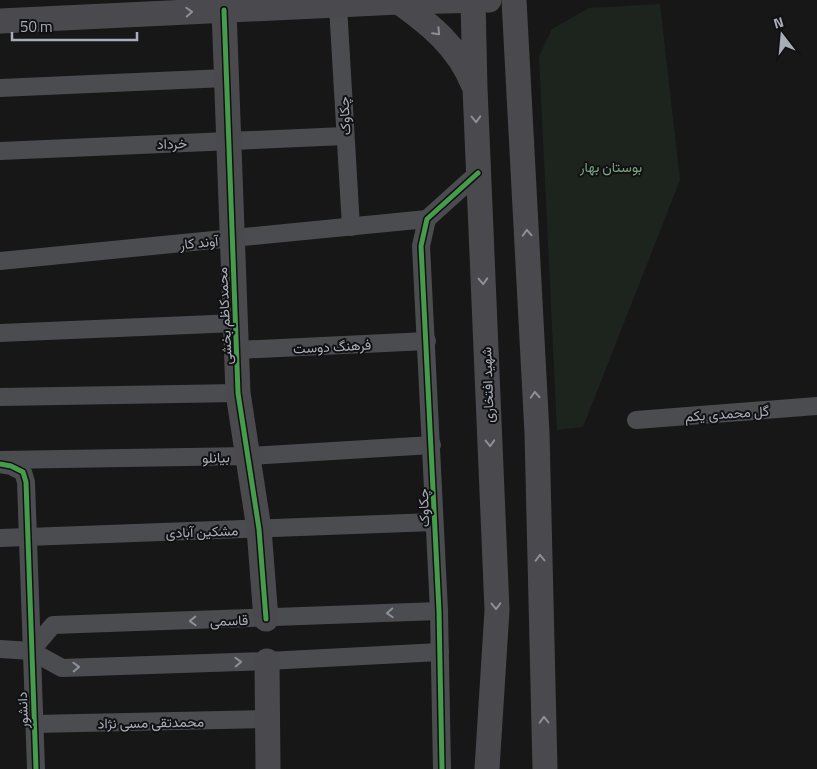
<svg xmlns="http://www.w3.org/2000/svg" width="817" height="769" viewBox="0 0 817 769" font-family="'Titillium Web',Vazirmatn,sans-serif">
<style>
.green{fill:#1d241e}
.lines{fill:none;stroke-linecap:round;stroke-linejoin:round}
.street{stroke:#4b4c50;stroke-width:18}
.secondary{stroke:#4a4a4e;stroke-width:25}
.cycleway-casing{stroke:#111113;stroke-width:8}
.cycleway{stroke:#469c4c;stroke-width:5}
.oneway{stroke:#8c8f98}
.oneway2{stroke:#8c9099}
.labels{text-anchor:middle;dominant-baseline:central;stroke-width:4;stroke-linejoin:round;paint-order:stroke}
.street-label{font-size:14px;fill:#a8adb8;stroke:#111113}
.park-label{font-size:14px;fill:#7fa381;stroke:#111113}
</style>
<rect width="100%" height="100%" fill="#171717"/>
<!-- green -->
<polygon class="green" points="660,4 680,180 583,427 557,430 539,56 552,29 589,8"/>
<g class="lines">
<!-- street -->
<g class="street">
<polyline points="338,6 351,227"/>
<polyline points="0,88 226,78"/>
<polyline points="0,151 345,136"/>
<polyline points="0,261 427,219"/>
<polyline points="0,333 236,323"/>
<polyline points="237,350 427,341"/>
<polyline points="0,397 238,393"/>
<polyline points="636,420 817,406"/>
<polyline points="0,460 249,456 432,445"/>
<polyline points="0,464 11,466 23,472 26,482 36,769"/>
<polyline points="0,538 434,522"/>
<polyline points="0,649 31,651 62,668 267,661 440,652"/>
<polyline points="31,651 53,625 439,611"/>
<polyline points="34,724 268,719"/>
<polyline points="442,769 439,611 421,246 427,219 478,173"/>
</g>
<!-- secondary -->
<g class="secondary">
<polyline points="473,0 475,88 497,610 487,769"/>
<polyline points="514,0 537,433 545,769"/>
<path d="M399,2C431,25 458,47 473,84"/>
<polyline points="224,10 238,393 259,529 266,619"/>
<polyline points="0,21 399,2 489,0"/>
<polyline points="267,661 268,769"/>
</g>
<defs>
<g id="cycleway">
<polyline points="224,10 238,393 259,529 266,619"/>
<polyline points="0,464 11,466 23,472 26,482 36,769"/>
<polyline points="442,769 439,611 421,246 427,219 478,173"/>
</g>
</defs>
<!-- cycleway casing -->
<use href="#cycleway" class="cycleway-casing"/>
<!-- cycleway -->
<use href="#cycleway" class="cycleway"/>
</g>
<!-- one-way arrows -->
<defs><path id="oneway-chevron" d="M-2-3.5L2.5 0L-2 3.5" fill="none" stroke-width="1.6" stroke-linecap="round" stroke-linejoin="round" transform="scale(1.25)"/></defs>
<g class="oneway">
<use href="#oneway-chevron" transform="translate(189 12) rotate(-3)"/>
<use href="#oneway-chevron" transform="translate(437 32) rotate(46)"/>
<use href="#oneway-chevron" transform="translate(476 119) rotate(88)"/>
<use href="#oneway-chevron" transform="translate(527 233) rotate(-93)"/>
<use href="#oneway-chevron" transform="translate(483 281) rotate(88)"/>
<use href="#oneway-chevron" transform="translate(535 395) rotate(-93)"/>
<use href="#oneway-chevron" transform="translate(490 443) rotate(88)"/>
<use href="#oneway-chevron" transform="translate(540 558) rotate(-91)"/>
<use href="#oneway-chevron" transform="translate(496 606) rotate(89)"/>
<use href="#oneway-chevron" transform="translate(544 720) rotate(-91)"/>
</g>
<g class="oneway2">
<use href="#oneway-chevron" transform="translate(390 613) rotate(177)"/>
<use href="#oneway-chevron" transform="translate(193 621) rotate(178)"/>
<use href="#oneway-chevron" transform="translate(238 662) rotate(-2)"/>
<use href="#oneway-chevron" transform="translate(76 667) rotate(-2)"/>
</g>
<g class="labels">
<!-- street labels -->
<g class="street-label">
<text transform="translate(344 116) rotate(-93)">چکاوک</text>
<text transform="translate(172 143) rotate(-2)">خرداد</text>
<text transform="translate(199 242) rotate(-6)">آوند کار</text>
<text transform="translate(224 316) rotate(-93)">محمدکاظم بخشی</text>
<text transform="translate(332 346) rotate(-3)">فرهنگ دوست</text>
<text transform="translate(487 385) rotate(-92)">شهید افتخاری</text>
<text transform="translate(727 413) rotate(-4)">گل محمدی یکم</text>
<text transform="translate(216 457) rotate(-1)">بیانلو</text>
<text transform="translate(423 508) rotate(-92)">چکاوک</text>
<text transform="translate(202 531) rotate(-2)">مشکین آبادی</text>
<text transform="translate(229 620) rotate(-2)">قاسمی</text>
<text transform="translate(22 710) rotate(-92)">دانشور</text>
<text transform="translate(151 722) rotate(-1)">محمدتقی مسی نژاد</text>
</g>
<!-- park labels -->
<g class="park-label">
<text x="611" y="166">بوستان بهار</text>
</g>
</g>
<!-- north arrow -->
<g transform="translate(782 35) rotate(344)" stroke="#111113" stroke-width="4" paint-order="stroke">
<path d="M0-4L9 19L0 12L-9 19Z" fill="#a8adb8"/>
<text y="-8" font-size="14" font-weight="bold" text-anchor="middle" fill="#a8adb8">N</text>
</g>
<!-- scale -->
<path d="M12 32v8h125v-8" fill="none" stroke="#a8adb8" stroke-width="2.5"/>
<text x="20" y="32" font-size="15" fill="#a8adb8" stroke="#111113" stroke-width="4" paint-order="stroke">50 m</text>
</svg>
